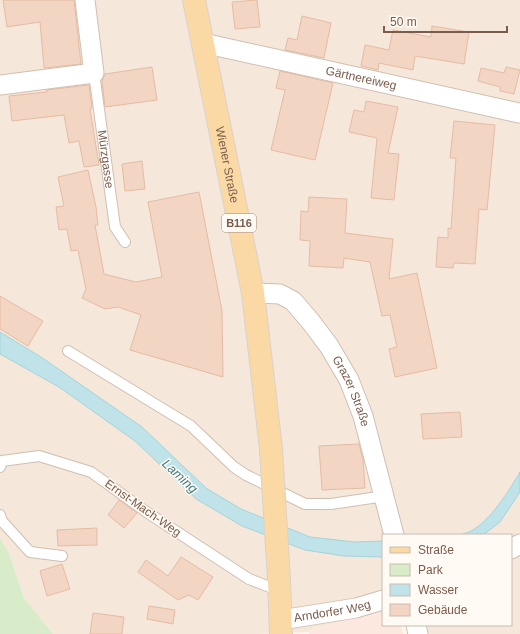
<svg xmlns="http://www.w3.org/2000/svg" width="520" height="634" viewBox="0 0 520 634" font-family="Arial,sans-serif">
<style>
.residential{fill:#f5e8da}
.commercial{fill:#fde8e0}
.green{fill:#d8ecc9}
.water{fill:#bfe3e8;stroke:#a5d3da}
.building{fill:#f3d5c3;stroke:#e6bba3}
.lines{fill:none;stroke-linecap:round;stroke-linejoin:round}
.service-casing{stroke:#d1beb0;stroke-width:12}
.minor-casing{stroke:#d1beb0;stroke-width:21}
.primary-casing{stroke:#dad1cd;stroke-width:24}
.service{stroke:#fff;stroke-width:10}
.minor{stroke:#fff;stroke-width:19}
.primary{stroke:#fbd9a5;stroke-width:22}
.primary-bridge-casing{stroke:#dad1cd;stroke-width:24;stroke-linecap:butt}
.primary-bridge{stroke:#fbd9a5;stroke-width:22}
.labels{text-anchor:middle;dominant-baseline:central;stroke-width:3;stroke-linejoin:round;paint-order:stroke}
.shield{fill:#fffaf3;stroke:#a28b7f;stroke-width:1}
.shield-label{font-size:11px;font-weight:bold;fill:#7a5c4d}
.street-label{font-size:12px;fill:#7a5c4d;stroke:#fffaf3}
.water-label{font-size:13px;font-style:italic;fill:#437c86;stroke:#fffaf3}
</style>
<rect width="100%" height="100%" fill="#fdf6ec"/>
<!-- residential -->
<polygon class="residential" points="0,0 520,0 520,634 427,634 425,625 511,625 511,535 383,535 383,614 379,613 314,628 309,632 259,634 53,634 24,598 9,553 0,538"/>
<!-- commercial -->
<polygon class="commercial" points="379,613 383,614 383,625 400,625 403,634 309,634 309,632 314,628"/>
<!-- green -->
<polygon class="green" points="0,538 9,553 24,598 53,634 0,634"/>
<!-- water -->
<g class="water">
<polygon points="0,332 41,357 142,427 206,488 241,509 310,537 355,542 383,541 383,557 344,556 305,550 242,526 196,499 135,441 59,387 0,354"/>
<path d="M520,472V492L500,522L483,535H459C463,534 467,533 471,531C490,521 509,491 520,472Z"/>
</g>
<!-- building -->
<g class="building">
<polygon points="3,0 74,0 81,64 44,68 40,22 7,27"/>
<polygon points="257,0 260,27 235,29 232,2"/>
<polygon points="302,16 331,23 324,58 285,50 288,38 297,40"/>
<polygon points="432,26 469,32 464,64 415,56 413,70 379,63 378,70 361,66 365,45 389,50 393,30 431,37"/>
<polygon points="152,67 157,100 105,107 102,81 105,74"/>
<polygon points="506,67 520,70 514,94 500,91 500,87 478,81 481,68 504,73"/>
<polygon points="280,71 333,83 315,160 271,150 285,90 276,88"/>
<polygon points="89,85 92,108 90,109 99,165 84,167 79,141 69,143 64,115 12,121 9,96 47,92 46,90"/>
<polygon points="366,101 398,107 388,153 399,154 394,200 371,198 377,138 349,132 354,110 364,112"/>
<polygon points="454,121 495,125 487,210 479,209 475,264 454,263 453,268 436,267 438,237 448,238 448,228 451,229 456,158 450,158"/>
<polygon points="142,161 145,189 125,191 122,164"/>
<polygon points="88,170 96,207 98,225 95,225 104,274 136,282 162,277 148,202 199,192 222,311 223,377 130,350 141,315 118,307 105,309 82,298 86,289 78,250 71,251 67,229 59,230 56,207 64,206 58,177"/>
<polygon points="309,197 347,199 345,233 393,239 389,279 417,273 437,368 395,377 389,349 397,347 390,315 382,316 370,262 344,258 343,268 309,266 310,241 300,240 301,211 308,212"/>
<polygon points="0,296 43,321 28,346 0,329"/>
<polygon points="460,412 462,437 423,439 421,414"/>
<polygon points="359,444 363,460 365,488 322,490 319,446"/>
<polygon points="119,500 137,513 124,528 108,515"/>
<polygon points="97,528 97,545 58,546 57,530"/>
<polygon points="181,557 213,577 198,600 189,595 178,600 138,572 146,560 168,576"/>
<polygon points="62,564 70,589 47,596 40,571"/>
<polygon points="149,606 175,610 173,624 147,619"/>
<polygon points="93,613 124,617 122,634 90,634"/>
</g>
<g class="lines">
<defs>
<g id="service">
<path id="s1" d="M94,73L115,227L125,242"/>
<polyline points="68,351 191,426 234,467 246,475 305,504 331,504 385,496"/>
<polyline points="0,467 2,461 39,456 91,472 148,513 249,579 280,591"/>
<polyline points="0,515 2,521 30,552 62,556"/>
</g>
<g id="minor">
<path id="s2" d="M203,43L519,113"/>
<polyline points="0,85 94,73 85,0"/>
<path id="s3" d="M253,293L280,294L293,301L311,322L329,346L349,380L363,416L394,535"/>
<polyline points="511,549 520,544"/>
<path id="s4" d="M281,620L356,608L383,600"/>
<polyline points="416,625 418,634"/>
</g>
<g id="primary">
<path id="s5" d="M194,0L253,293L271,449"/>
<polyline points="279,579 281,634"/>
</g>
</defs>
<!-- service casing -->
<use href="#service" class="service-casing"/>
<!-- minor casing -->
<use href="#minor" class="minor-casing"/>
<!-- primary casing -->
<use href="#primary" class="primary-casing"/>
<!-- service -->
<use href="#service" class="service"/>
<!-- minor -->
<use href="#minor" class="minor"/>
<!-- primary -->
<use href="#primary" class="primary"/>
<defs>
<polyline id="primary-bridge" points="271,449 279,579"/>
</defs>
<!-- primary-bridge casing -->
<use href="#primary-bridge" class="primary-bridge-casing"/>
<!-- primary-bridge -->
<use href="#primary-bridge" class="primary-bridge"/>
</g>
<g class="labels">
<!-- shield labels -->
<rect class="shield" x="222" y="214" width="34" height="18" rx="3"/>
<g class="shield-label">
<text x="239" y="223">B116</text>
</g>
<!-- street labels -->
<g class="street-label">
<text stroke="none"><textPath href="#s2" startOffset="162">Gärtnereiweg</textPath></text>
<text stroke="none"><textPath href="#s1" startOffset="87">Mürzgasse</textPath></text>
<text stroke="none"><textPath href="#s5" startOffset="168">Wiener Straße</textPath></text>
<text stroke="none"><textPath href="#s3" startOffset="150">Grazer Straße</textPath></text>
<text transform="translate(143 508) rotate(35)">Ernst-Mach-Weg</text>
<text stroke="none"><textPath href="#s4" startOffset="52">Arndorfer Weg</textPath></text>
</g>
<!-- water labels -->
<g class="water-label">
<text transform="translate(180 476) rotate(43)">Laming</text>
</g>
</g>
<!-- legend -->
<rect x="382" y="534" width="130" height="92" fill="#fffaf3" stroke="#cabbb1"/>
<rect x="390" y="547" width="20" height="6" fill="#fbd9a5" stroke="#cabbb1"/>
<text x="418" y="554" font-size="12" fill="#7a5c4d">Straße</text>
<rect x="390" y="564" width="20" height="12" fill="#d8ecc9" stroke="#cabbb1"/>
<text x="418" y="574" font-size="12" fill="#7a5c4d">Park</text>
<rect x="390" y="584" width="20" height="12" fill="#bfe3e8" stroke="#cabbb1"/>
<text x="418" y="594" font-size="12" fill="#7a5c4d">Wasser</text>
<rect x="390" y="604" width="20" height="12" fill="#f3d5c3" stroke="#cabbb1"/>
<text x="418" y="614" font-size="12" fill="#7a5c4d">Gebäude</text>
<!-- scale -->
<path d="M384 26v6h123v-6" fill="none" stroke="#7a5c4d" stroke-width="2"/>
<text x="390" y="26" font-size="12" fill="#7a5c4d" stroke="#fffaf3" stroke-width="3" paint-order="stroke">50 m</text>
</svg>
